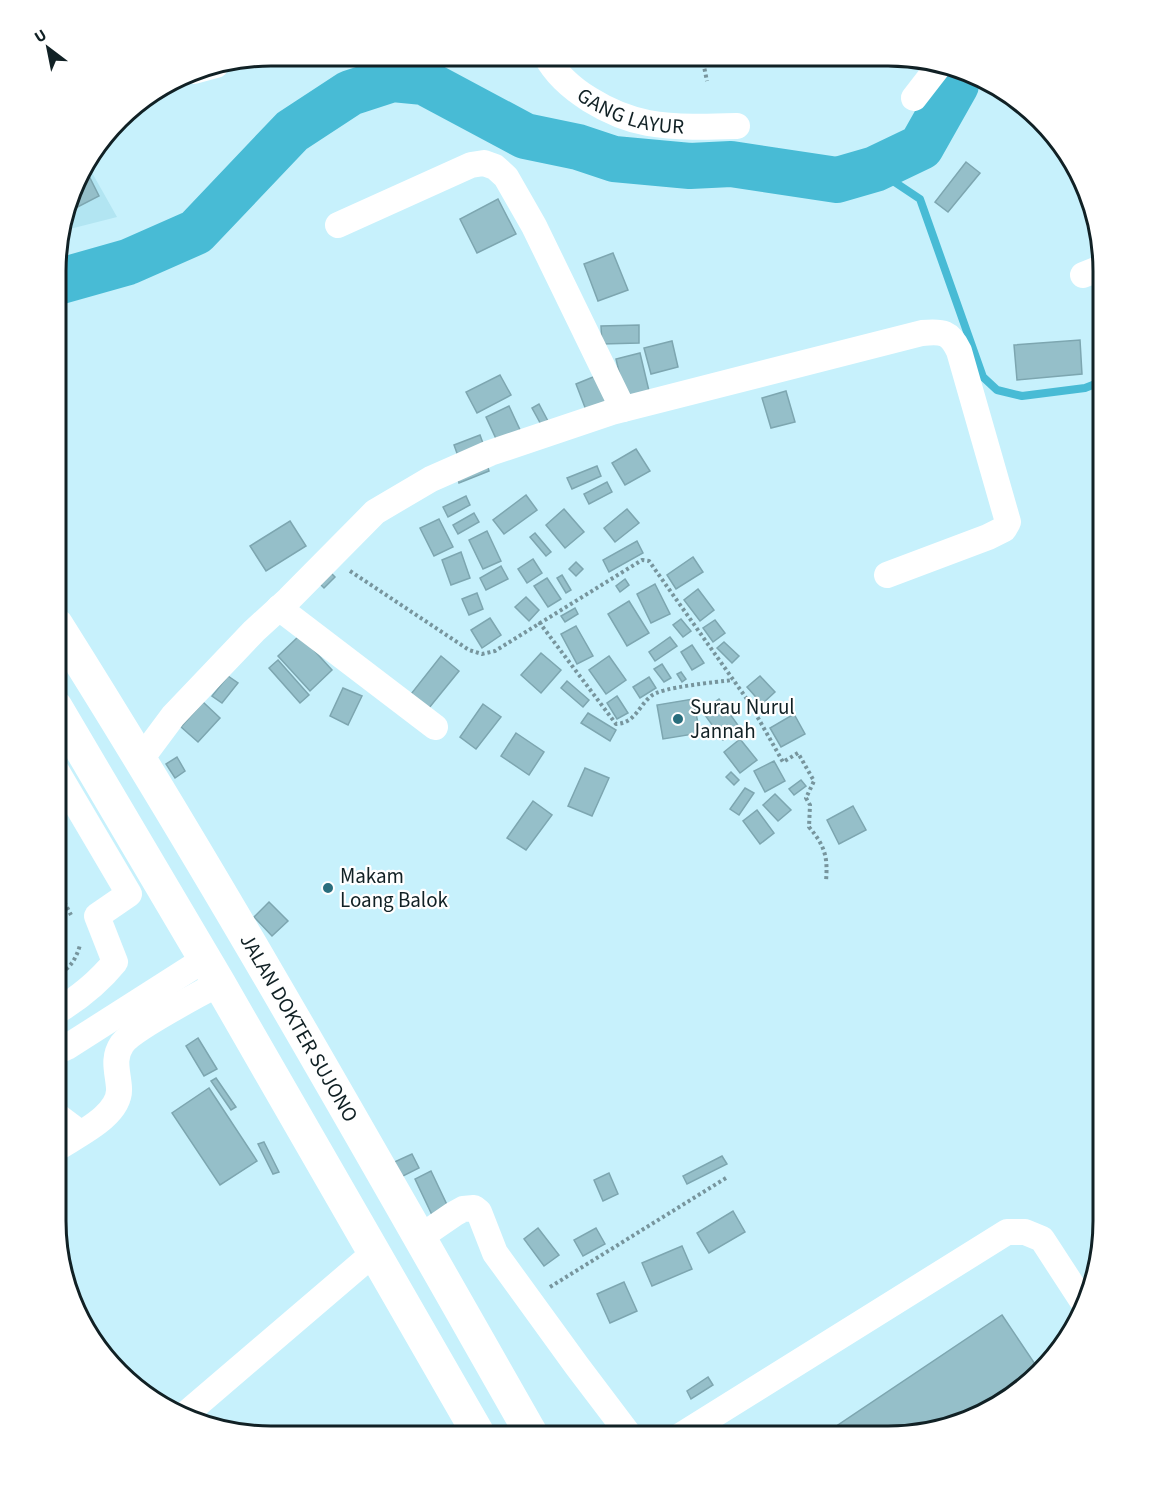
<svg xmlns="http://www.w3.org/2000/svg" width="1159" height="1492" viewBox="0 0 1159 1492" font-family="'Source Sans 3',sans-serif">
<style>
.built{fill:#b2e5f2}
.water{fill:#48bbd5}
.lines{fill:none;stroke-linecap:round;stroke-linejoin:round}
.stream{stroke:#48bbd5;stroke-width:8}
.river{stroke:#48bbd5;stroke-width:46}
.building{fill:#95bfc9;stroke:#7da6b0;stroke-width:1.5}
.path{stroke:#77959d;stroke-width:4;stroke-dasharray:3 3;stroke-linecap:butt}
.minor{stroke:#fff;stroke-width:26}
.highway{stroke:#fff;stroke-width:33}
.poi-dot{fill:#296e7d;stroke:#fff;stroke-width:2}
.labels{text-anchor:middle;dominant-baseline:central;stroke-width:4.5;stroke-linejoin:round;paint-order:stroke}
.street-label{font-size:21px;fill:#112125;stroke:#fff}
.poi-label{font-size:21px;fill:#112125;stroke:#fff;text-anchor:start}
.rim{fill:none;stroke:#112125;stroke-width:3}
</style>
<rect width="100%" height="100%" fill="#c7f1fc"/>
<!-- built -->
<polygon class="built" points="86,162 117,217 62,231 84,164"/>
<!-- water -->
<polygon class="water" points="56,919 63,955 56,968"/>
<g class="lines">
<!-- stream -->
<polyline class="stream" points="875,169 920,199 983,377 997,390 1022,396 1085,388 1103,381"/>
<!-- river -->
<polyline class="river" points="57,282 128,262 196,232 292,131 350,93 393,79 424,82 525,136 578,147 614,159 690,166 731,164 837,180 875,169 921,147 956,85 957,74"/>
</g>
<!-- building -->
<g class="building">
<polygon points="966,162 980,173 948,212 935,202"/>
<polygon points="84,166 99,196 68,212"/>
<polygon points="498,199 516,234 477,253 460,219"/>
<polygon points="613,253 628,290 598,301 584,264"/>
<polygon points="639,325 639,343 602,344 601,326"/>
<polygon points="1080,340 1082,374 1017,380 1014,345"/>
<polygon points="672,341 678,367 651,374 644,348"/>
<polygon points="640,353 649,391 625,397 616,359"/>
<polygon points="500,375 511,395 477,413 466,392"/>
<polygon points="598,375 608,401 586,410 576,384"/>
<polygon points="786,391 795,422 771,428 762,398"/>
<polygon points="539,404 550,425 543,428 532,408"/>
<polygon points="509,406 521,432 498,443 486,417"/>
<polygon points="480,435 484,446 458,456 454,445"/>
<polygon points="636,449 650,471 625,485 612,463"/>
<polygon points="487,464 489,471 459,483 457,476"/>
<polygon points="597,466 601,476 572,489 567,478"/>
<polygon points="607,482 612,492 589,504 584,494"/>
<polygon points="526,495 537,510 504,534 493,520"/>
<polygon points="466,496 470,505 448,517 443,507"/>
<polygon points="564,509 584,532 565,548 546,525"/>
<polygon points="627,509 639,523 615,542 604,528"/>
<polygon points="474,513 479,522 458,534 453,525"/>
<polygon points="439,519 453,547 434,556 420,528"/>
<polygon points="290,521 306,546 266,571 250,546"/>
<polygon points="487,531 501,561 483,569 469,540"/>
<polygon points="535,533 551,552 546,556 530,537"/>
<polygon points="637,541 643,553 609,572 603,560"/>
<polygon points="461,552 470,578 451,585 442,560"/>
<polygon points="693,557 703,572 676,589 667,575"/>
<polygon points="533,559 542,573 527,583 518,569"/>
<polygon points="576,562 583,569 576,576 569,569"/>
<polygon points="501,566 508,579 486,590 480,578"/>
<polygon points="328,570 335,577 324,588 317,581"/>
<polygon points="562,575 571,590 566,593 557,578"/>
<polygon points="547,578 561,599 548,607 534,586"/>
<polygon points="625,579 629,585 620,592 616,586"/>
<polygon points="655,584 670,614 651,623 637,594"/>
<polygon points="698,589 714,610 700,621 684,600"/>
<polygon points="477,593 483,609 469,615 462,599"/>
<polygon points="526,597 539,610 529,621 515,607"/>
<polygon points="629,601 649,633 627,646 608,614"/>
<polygon points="575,608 578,614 565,622 561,616"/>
<polygon points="490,618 501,635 482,648 471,630"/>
<polygon points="681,619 691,631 683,637 673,625"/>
<polygon points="715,620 725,633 713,642 703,628"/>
<polygon points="576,626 593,656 577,664 561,634"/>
<polygon points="300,635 332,670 310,691 278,656"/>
<polygon points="670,637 677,646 655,661 649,652"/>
<polygon points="724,642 739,656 732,663 717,648"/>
<polygon points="692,645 704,663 692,670 681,652"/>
<polygon points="541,653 561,670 541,693 521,675"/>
<polygon points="441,656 459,671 429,708 411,694"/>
<polygon points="609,656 626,680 606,694 589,670"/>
<polygon points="278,660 309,695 300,703 269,668"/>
<polygon points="662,664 671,678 664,682 654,669"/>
<polygon points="681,672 686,679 682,682 677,674"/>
<polygon points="228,676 238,683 222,703 212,696"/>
<polygon points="760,676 775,692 762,704 747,687"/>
<polygon points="649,677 656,688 640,698 633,687"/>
<polygon points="567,681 589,700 583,707 561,688"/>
<polygon points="343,688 362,696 348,725 330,716"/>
<polygon points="617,696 628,713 617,719 607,703"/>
<polygon points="693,699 700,733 663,739 657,705"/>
<polygon points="719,699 740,728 723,740 702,711"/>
<polygon points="203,702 220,718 198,742 181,727"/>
<polygon points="483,704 501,717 476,749 460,737"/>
<polygon points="588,713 616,730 610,741 581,723"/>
<polygon points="794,714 805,734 781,747 770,728"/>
<polygon points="516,733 544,752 529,775 501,756"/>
<polygon points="740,739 757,760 740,773 724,752"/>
<polygon points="177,757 185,771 175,778 166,764"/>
<polygon points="774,761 785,781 765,792 754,771"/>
<polygon points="585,768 609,778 592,816 568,806"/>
<polygon points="731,772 739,780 734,785 726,777"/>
<polygon points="801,780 806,786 794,795 789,789"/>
<polygon points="745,788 754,793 739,815 730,809"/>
<polygon points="775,794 791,810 778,821 763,805"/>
<polygon points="533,801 552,815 526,850 507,838"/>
<polygon points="853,806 866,830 839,844 827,820"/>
<polygon points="757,810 774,833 760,844 743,821"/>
<polygon points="269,902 288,921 272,936 254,917"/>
<polygon points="198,1038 217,1069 204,1076 186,1046"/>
<polygon points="216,1078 236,1107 231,1110 211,1081"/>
<polygon points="209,1088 257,1161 220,1185 172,1113"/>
<polygon points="264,1142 279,1172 273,1174 258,1144"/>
<polygon points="412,1154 419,1168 399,1178 392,1163"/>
<polygon points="722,1156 727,1164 687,1184 683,1176"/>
<polygon points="431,1171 449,1209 433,1217 415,1179"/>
<polygon points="609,1173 618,1194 603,1201 594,1180"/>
<polygon points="733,1211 745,1232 709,1253 697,1233"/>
<polygon points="538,1228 559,1255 544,1266 524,1239"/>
<polygon points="596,1228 605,1244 583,1256 574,1240"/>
<polygon points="682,1246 692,1269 652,1286 642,1263"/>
<polygon points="624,1282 637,1311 610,1323 597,1294"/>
<polygon points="1002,1315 1037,1367 983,1414 888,1436 846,1436 838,1425"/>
<polygon points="708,1377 713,1385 691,1399 687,1391"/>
</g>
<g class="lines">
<!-- path -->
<g class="path">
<polyline points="702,57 707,81"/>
<path d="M350,571L469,650L482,654L495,651L642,560L649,561L749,702L783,762L798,753L814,781L806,798L810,805L809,827C825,846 828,857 826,881"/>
<path d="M539,622L616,724C635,723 638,707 651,696C661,687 717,682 733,680"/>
<polyline points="56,886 71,915"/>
<path d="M56,976C70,969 76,959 80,945"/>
<polyline points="550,1287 726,1178"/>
</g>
<!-- minor -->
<g class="minor">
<path id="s1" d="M546,56C564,90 611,116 648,123C677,128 708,127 737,126"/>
<polyline points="194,71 216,65"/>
<polyline points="914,98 938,67"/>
<polyline points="338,225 471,165 484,163 495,167 506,177 534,226 623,409"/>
<polyline points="1083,275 1103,267"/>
<polyline points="279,608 435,727"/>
<path d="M141,759L173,716L254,631L289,599L375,512L431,479L490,453L612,412L922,333C943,331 950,332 959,351L1008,522L1004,529L988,537L887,575"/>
<path d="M56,1012C79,998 98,983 115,962L97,916L129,894L56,770"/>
<polyline points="56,1052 67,1047 205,959"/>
<polyline points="56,1115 80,1133"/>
<path d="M56,1149C75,1136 121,1116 119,1088C118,1072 112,1059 122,1044C133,1028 199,995 219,983"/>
<polyline points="419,1238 454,1214 463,1209 474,1208 479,1212 495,1253 577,1366 630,1436"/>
<polyline points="187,1413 374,1253"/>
<polyline points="680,1436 1007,1232 1025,1232 1042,1239 1081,1299"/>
</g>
<!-- highway -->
<g class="highway">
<path id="s2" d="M57,625C224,890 377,1163 532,1435"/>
<polyline points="56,707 219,983 479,1435"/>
</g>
</g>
<!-- markers -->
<g class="poi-dot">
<circle cx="678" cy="719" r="6"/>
<circle cx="328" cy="888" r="6"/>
</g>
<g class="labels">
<!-- street labels -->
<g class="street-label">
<text stroke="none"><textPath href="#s1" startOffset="106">GANG LAYUR</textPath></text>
<text stroke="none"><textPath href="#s2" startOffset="470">JALAN DOKTER SUJONO</textPath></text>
</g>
<!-- poi labels -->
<g class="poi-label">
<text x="690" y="707">Surau Nurul<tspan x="690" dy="24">Jannah</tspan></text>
<text x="340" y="876">Makam<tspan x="340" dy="24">Loang Balok</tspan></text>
</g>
</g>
<!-- crop -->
<path d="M0 0H1159V1492H0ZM271 66H888A205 205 0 0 1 1093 271V1221A205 205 0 0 1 888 1426H271A205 205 0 0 1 66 1221V271A205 205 0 0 1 271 66Z" fill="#fff" fill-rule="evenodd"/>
<path class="rim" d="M271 66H888A205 205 0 0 1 1093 271V1221A205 205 0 0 1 888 1426H271A205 205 0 0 1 66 1221V271A205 205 0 0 1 271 66Z"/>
<!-- north arrow -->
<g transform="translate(48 48) rotate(328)" stroke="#ffffff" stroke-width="4.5" paint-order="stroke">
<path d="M0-4.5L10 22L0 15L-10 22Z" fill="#112125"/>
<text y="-9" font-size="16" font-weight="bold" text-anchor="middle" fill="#112125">U</text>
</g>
</svg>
